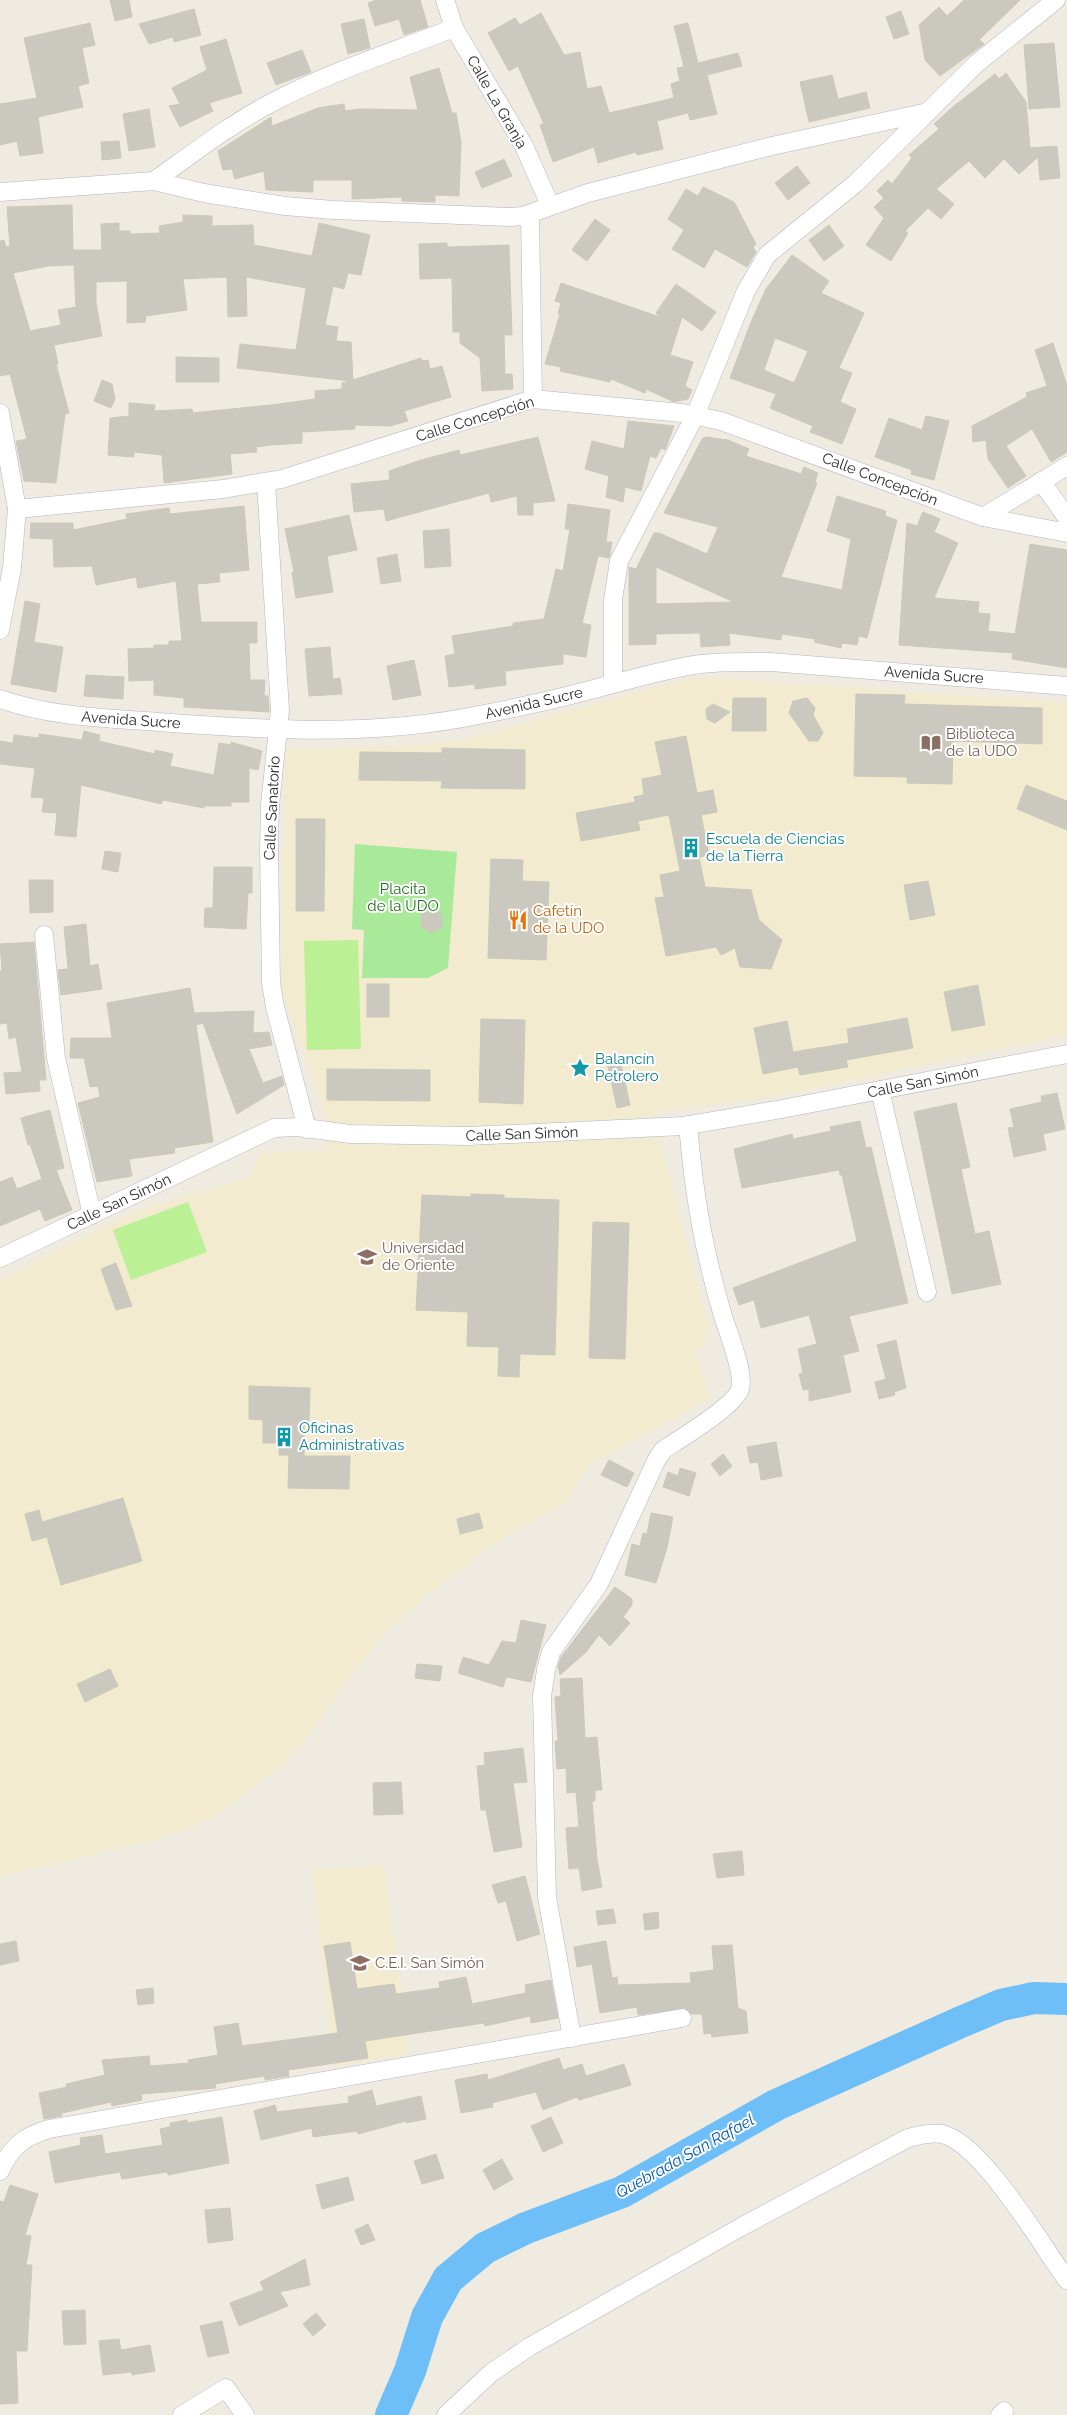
<svg xmlns="http://www.w3.org/2000/svg" width="1067" height="2415" viewBox="0 0 1067 2415" font-family="Raleway,sans-serif">
<style>
.education{fill:#f2ebcf}
.green{fill:#a9e99a}
.pitch{fill:#bcf095}
.lines{fill:none;stroke-linecap:round;stroke-linejoin:round}
.river{stroke:#6ebef7;stroke-width:32}
.building{fill:#cbc8bf;stroke:#ccc8b9;fill-rule:evenodd}
.minor-casing{stroke:#b4b4c2;stroke-width:19}
.minor{stroke:#fff;stroke-width:18}
.labels{text-anchor:middle;dominant-baseline:central;stroke-width:4;stroke-linejoin:round;paint-order:stroke}
.street-label{font-size:15px;fill:#2e2e2e;stroke:#fff}
.education-label{font-size:15px;fill:#785e54;stroke:#fff;text-anchor:start}
.culture-label{font-size:15px;fill:#0d838f;stroke:#fff;text-anchor:start}
.park-label{font-size:15px;fill:#1c7216;stroke:#fff}
.food-label{font-size:15px;fill:#c56008;stroke:#fff;text-anchor:start}
.water-label{font-size:16px;font-style:italic;fill:#0559ab;stroke:#fff}
</style>
<rect width="100%" height="100%" fill="#f0ebe0"/>
<!-- education -->
<g class="education">
<polygon points="696,677 1067,702 1067,1035 821,1087 746,1101 658,1112 661,1142 708,1325 707,1342 696,1354 711,1398 589,1465 567,1502 501,1539 429,1594 387,1632 354,1672 309,1736 280,1767 224,1811 190,1828 155,1840 0,1877 0,1280 121,1218 157,1204 248,1178 260,1153 326,1149 326,1119 282,992 285,749 410,746 462,740"/>
<polygon points="384,1865 410,2055 333,2066 312,1870"/>
</g>
<!-- green -->
<polygon class="green" points="355,844 457,852 448,968 428,978 362,978 364,930 352,929"/>
<!-- pitch -->
<g class="pitch">
<polygon points="358,940 361,1049 307,1050 304,941"/>
<polygon points="188,1202 207,1252 131,1280 113,1230"/>
</g>
<g class="lines">
<!-- river -->
<polyline class="river" points="391,2415 410,2371 427,2317 448,2279 485,2248 526,2228 622,2192 776,2105 961,2022 1001,2005 1034,1998 1067,1999"/>
</g>
<!-- building -->
<g class="building">
<polygon points="110,0 129,0 132,17 115,21"/>
<polygon points="376,0 420,0 428,27 404,35 399,19 375,26 368,3"/>
<polygon points="964,0 1020,0 979,40 984,44 940,76 925,60 919,25 939,7 947,16"/>
<polygon points="194,9 201,35 174,42 173,37 149,44 139,24"/>
<polygon points="901,11 909,34 894,39 886,17"/>
<polygon points="541,13 564,55 580,52 587,89 601,86 609,113 674,98 671,84 680,81 677,68 684,67 674,26 688,23 698,63 738,53 742,66 707,75 717,114 690,120 688,113 657,121 663,149 637,155 636,152 598,163 594,147 553,162 540,125 544,124 518,66 509,71 488,33 515,18 520,25"/>
<polygon points="364,19 370,48 348,54 341,24"/>
<polygon points="90,23 95,45 82,48 89,83 78,86 83,107 38,117 43,153 20,156 17,141 0,145 0,104 37,98 24,38"/>
<polygon points="226,39 242,93 209,103 213,111 180,127 169,106 180,104 172,88 207,70 200,47"/>
<polygon points="1054,43 1060,107 1029,109 1024,45"/>
<polygon points="302,50 311,72 276,85 267,63"/>
<polygon points="439,68 452,113 456,113 461,142 459,196 435,195 435,202 402,201 402,197 352,199 352,180 313,180 313,192 266,190 264,171 235,179 232,169 223,170 218,151 271,117 272,126 318,108 344,104 345,111 360,109 418,110 410,77"/>
<polygon points="1006,73 1026,102 1030,148 1057,146 1060,178 1040,180 1038,157 1019,174 1004,159 985,178 969,161 936,189 954,204 941,219 928,208 905,231 908,233 891,261 866,245 884,218 874,207 884,198 877,191 888,180 892,184 912,158 909,155 939,129 934,124 954,106 995,74 999,79"/>
<polygon points="832,75 838,99 866,92 870,108 809,122 800,82"/>
<polygon points="149,109 155,147 129,151 123,114"/>
<polygon points="119,141 121,158 102,160 101,142"/>
<polygon points="504,159 512,176 482,188 475,172"/>
<polygon points="797,166 810,183 788,200 775,183"/>
<polygon points="703,187 734,202 756,244 753,247 756,252 747,267 715,249 704,268 672,249 684,230 668,219 686,189 698,196"/>
<path d="M72,205L73,250H102L101,224L119,223V231H130V234L160,233L159,226L183,222V215L212,216V226L253,225L254,245L312,256L319,223L370,235L361,275L348,273L344,289L333,286L325,325L338,327L336,341L351,342L353,380L421,358L422,361L428,360L430,369L442,366L451,397L404,411L408,421L390,426L355,425V429L302,432V443L270,445L256,447L257,452L230,454L232,474L164,483L162,455L134,452V457L108,455L110,418L129,416V403L155,405L154,411L192,409L193,413L279,404L315,399V391L342,389V383L350,381L237,368L240,344L296,350L306,288L246,277L247,316L228,317L227,277L183,279L187,310L146,316L145,322L127,323V281L96,282V303L102,336L54,345L58,364H56L69,413L65,414L56,483L24,481L16,441L27,439L10,374L0,376V241L4,240L6,247L10,246L7,207ZM74,265L76,307L58,310L61,325L30,331L13,273L48,266Z"/>
<polygon points="595,219 610,230 587,261 572,250"/>
<polygon points="829,225 844,246 824,261 809,240"/>
<polygon points="447,243 447,247 509,245 512,335 504,335 505,374 512,374 513,389 482,391 480,358 460,343 460,332 453,332 452,278 420,279 419,244"/>
<path d="M792,255L829,281L821,293L864,313L839,368L852,373L840,402L856,409L842,444L810,432L813,426L770,408L776,394L730,378L751,322L766,289ZM775,338L808,351L794,383L764,370Z"/>
<polygon points="561,283 660,317 656,313 676,284 716,312 702,331 682,317 670,355 693,362 685,386 692,390 688,399 674,402 646,389 645,393 611,379 610,382 560,371 561,367 545,364 560,314 558,313 561,303 555,301"/>
<polygon points="1053,343 1067,386 1067,452 1051,462 1032,429 1006,446 1026,476 1008,488 988,459 986,440 973,442 972,426 1027,397 1026,393 1047,386 1035,350"/>
<polygon points="176,357 219,358 219,382 176,382"/>
<polygon points="102,380 112,384 115,399 111,408 94,401"/>
<polygon points="926,416 949,421 934,480 911,474 912,470 875,457 889,418 922,430"/>
<polygon points="628,421 674,426 665,450 661,448 656,458 650,456 641,491 625,487 623,502 606,497 609,476 585,469 592,441 624,449"/>
<polygon points="538,437 555,501 533,503 533,515 518,515 517,496 491,502 489,493 386,521 384,509 354,512 351,484 390,480 389,471 421,460 459,450 460,455"/>
<path d="M706,437L728,440L749,449L746,456L801,474L804,467L818,473L815,482L817,483L781,577L842,590L851,539L827,531L837,496L886,511L885,516L897,520L867,638L859,636L857,645L842,643L841,648L814,642L815,639L782,634L781,640L729,633L730,645L701,647L700,633L656,634V644L629,645V567L636,569L654,533H659L707,554L718,527L664,513L702,439ZM656,567L734,602L656,604Z"/>
<polygon points="568,504 610,510 606,542 612,542 610,555 609,558 598,556 582,623 591,625 586,657 563,654 563,664 505,671 506,685 475,689 475,684 449,687 445,656 455,654 452,636 513,626 513,623 544,619 556,569 563,571 570,529 565,529"/>
<polygon points="244,506 249,570 219,573 220,582 197,584 201,622 257,622 257,643 249,643 250,680 265,680 264,696 268,696 269,712 184,707 184,698 154,695 154,680 129,681 128,649 154,648 154,645 169,645 169,641 182,641 176,581 138,588 136,577 96,585 92,566 54,567 53,539 30,538 31,523 73,523 73,530 127,519 126,514 169,508 170,514"/>
<polygon points="923,512 940,519 934,532 958,543 934,598 979,602 978,613 990,614 988,631 1015,634 1030,544 1067,550 1067,668 1012,659 1013,653 899,645 907,523 917,526"/>
<polygon points="349,515 357,550 327,556 333,592 296,598 292,573 294,572 285,529"/>
<polygon points="449,529 451,566 425,568 423,531"/>
<polygon points="397,554 401,581 381,584 377,558"/>
<polygon points="25,601 40,604 34,642 63,647 56,692 11,684"/>
<polygon points="330,647 333,679 340,678 342,694 309,696 305,649"/>
<polygon points="414,660 421,695 393,700 387,666"/>
<polygon points="86,675 124,677 123,699 84,696"/>
<polygon points="856,694 905,695 904,704 1042,708 1042,744 953,741 952,784 907,783 907,777 854,776"/>
<polygon points="733,698 766,698 766,731 732,731"/>
<polygon points="807,698 815,708 813,715 823,733 818,741 809,741 789,713 793,701"/>
<polygon points="713,704 730,712 715,723 707,719 706,709"/>
<polygon points="84,731 100,735 99,741 155,754 155,750 173,754 170,766 214,775 219,743 231,745 231,742 262,751 258,770 249,768 249,802 231,802 231,806 204,806 204,808 163,800 161,804 81,785 76,837 55,835 57,813 42,812 44,798 31,797 35,768 0,764 0,741 13,743 14,735 39,738 39,734 82,740"/>
<polygon points="686,736 697,793 713,790 717,812 701,815 709,855 699,857 705,887 751,890 759,920 782,940 771,969 740,967 735,948 721,955 716,947 666,956 655,898 664,897 660,875 680,871 669,815 638,821 640,830 581,841 576,813 635,802 634,797 644,795 642,779 662,775 655,742"/>
<polygon points="442,748 525,750 525,789 441,788 442,781 359,780 360,752 442,753"/>
<polygon points="1026,785 1067,801 1067,830 1017,809"/>
<polygon points="296,819 325,819 324,911 296,911"/>
<polygon points="105,851 121,853 118,872 102,869"/>
<polygon points="491,859 523,860 522,881 549,882 546,960 488,958"/>
<polygon points="214,867 252,867 252,893 248,893 246,929 204,927 205,908 213,908"/>
<polygon points="29,880 53,880 53,912 30,913"/>
<polygon points="928,881 935,915 910,920 904,885"/>
<polygon points="432,909 442,915 442,927 431,933 421,926 421,914"/>
<polygon points="86,924 90,966 98,964 102,989 61,995 58,970 68,969 64,927"/>
<polygon points="34,942 46,1080 39,1080 40,1091 6,1094 4,1073 22,1072 16,1037 9,1039 7,1023 0,1024 0,971 2,970 0,944"/>
<rect x="367" y="984" width="22" height="33"/>
<polygon points="978,985 985,1025 952,1031 944,992"/>
<polygon points="190,988 194,1013 254,1011 253,1033 269,1032 272,1045 249,1049 263,1083 282,1076 284,1085 237,1114 203,1023 196,1025 213,1142 174,1148 175,1153 129,1159 132,1176 97,1182 78,1103 100,1097 98,1086 90,1087 84,1058 70,1058 71,1038 112,1038 107,1003"/>
<polygon points="907,1018 913,1048 846,1060 848,1067 800,1075 798,1067 763,1074 754,1028 787,1021 793,1052 849,1043 847,1029"/>
<polygon points="481,1019 525,1020 523,1104 479,1102"/>
<polygon points="619,1055 630,1105 617,1108 606,1058"/>
<polygon points="327,1069 430,1070 430,1101 327,1100"/>
<polygon points="1057,1093 1065,1129 1043,1134 1046,1150 1014,1157 1008,1128 1014,1127 1010,1109 1042,1102 1041,1096"/>
<polygon points="956,1103 970,1167 961,1169 975,1234 989,1231 1001,1284 952,1294 914,1112"/>
<polygon points="50,1110 64,1168 56,1170 72,1210 45,1221 40,1209 0,1226 0,1182 12,1177 17,1189 42,1179 30,1144 28,1145 21,1118"/>
<polygon points="860,1121 866,1148 871,1147 908,1303 849,1316 859,1351 843,1355 851,1392 809,1401 809,1389 803,1390 799,1374 803,1373 798,1349 817,1344 809,1315 761,1328 754,1300 739,1305 733,1288 857,1241 842,1175 840,1175 839,1170 742,1188 734,1149 792,1134 793,1139 831,1131 830,1127"/>
<polygon points="471,1194 504,1195 504,1198 559,1200 555,1355 520,1354 519,1377 498,1376 499,1347 467,1346 468,1312 416,1310 422,1195 471,1197"/>
<polygon points="593,1222 629,1223 625,1359 589,1358"/>
<polygon points="116,1263 132,1306 116,1310 101,1269"/>
<polygon points="896,1340 906,1388 894,1392 895,1395 879,1399 875,1382 886,1379 877,1345"/>
<polygon points="249,1386 310,1388 309,1421 304,1420 304,1456 350,1456 349,1489 288,1488 289,1455 279,1455 279,1443 263,1443 263,1420 249,1419"/>
<polygon points="776,1442 782,1476 761,1480 758,1462 750,1463 747,1447"/>
<polygon points="723,1454 732,1466 720,1476 711,1464"/>
<polygon points="609,1460 634,1473 627,1487 601,1475"/>
<polygon points="680,1468 696,1473 689,1496 663,1487 668,1472 678,1476"/>
<polygon points="123,1498 142,1561 61,1585 47,1537 32,1541 25,1514 39,1510 42,1522"/>
<polygon points="479,1513 483,1528 460,1534 457,1519"/>
<polygon points="651,1513 673,1517 667,1548 656,1583 625,1575 632,1544 640,1546 643,1533 647,1534"/>
<polygon points="615,1587 632,1599 632,1605 623,1617 630,1623 610,1646 599,1635 586,1652 560,1675 558,1666 561,1657"/>
<polygon points="521,1620 546,1625 531,1682 506,1677 503,1687 458,1673 463,1657 489,1665 502,1641 516,1643"/>
<polygon points="417,1664 442,1666 440,1681 415,1678"/>
<polygon points="110,1669 118,1686 85,1702 77,1684"/>
<polygon points="582,1678 585,1738 597,1737 602,1790 595,1790 595,1801 592,1801 597,1859 602,1887 582,1891 579,1868 569,1869 566,1828 579,1827 576,1792 567,1793 566,1768 557,1769 555,1741 558,1741 555,1697 561,1696 560,1679"/>
<polygon points="523,1748 527,1782 513,1783 522,1847 494,1852 486,1810 481,1810 477,1766 485,1765 484,1753"/>
<polygon points="401,1782 403,1814 374,1815 373,1783"/>
<polygon points="742,1851 744,1875 717,1878 713,1854"/>
<polygon points="525,1876 540,1934 517,1941 506,1901 498,1903 492,1885"/>
<polygon points="613,1909 616,1923 598,1925 596,1911"/>
<polygon points="658,1912 659,1928 645,1930 643,1914"/>
<polygon points="16,1941 19,1961 0,1965 0,1944"/>
<polygon points="606,1941 612,1978 617,1977 618,1985 691,1983 690,1973 714,1970 712,1946 732,1945 738,2008 746,2011 748,2033 712,2037 711,2033 704,2034 702,2014 691,2014 685,2008 638,2015 637,2007 600,2013 592,1964 577,1967 574,1947"/>
<polygon points="350,1942 357,1989 394,1984 396,1994 440,1988 439,1982 466,1977 472,2004 526,1993 525,1985 551,1980 558,2018 531,2023 530,2016 485,2026 484,2023 365,2041 368,2058 288,2070 289,2076 265,2080 264,2076 215,2084 216,2088 141,2094 142,2100 112,2106 111,2102 62,2113 62,2116 44,2119 39,2093 67,2087 66,2084 105,2075 102,2060 149,2056 150,2066 189,2063 188,2060 218,2055 214,2027 238,2023 242,2046 338,2033 324,1946"/>
<polygon points="153,1988 154,2003 138,2005 136,1990"/>
<polygon points="559,2058 563,2070 582,2064 586,2076 624,2064 631,2085 579,2100 577,2097 543,2110 536,2092 492,2103 493,2107 461,2113 455,2080 487,2074 488,2080"/>
<polygon points="372,2090 376,2106 421,2096 426,2119 406,2123 406,2121 358,2134 357,2131 313,2137 312,2128 261,2140 254,2111 275,2105 277,2112 349,2103 348,2097"/>
<polygon points="222,2117 229,2163 168,2175 167,2172 122,2179 120,2172 55,2183 49,2152 81,2145 80,2138 102,2135 105,2154 163,2145 160,2129 170,2127 170,2123 187,2120 187,2123"/>
<polygon points="551,2117 563,2143 543,2152 531,2126"/>
<polygon points="436,2154 444,2178 422,2184 414,2161"/>
<polygon points="502,2159 513,2179 494,2190 483,2170"/>
<polygon points="348,2177 354,2200 322,2209 316,2185"/>
<polygon points="10,2185 38,2194 25,2235 31,2236 26,2265 32,2265 27,2351 16,2351 18,2403 0,2404 0,2201 4,2202"/>
<polygon points="230,2208 233,2240 208,2243 205,2210"/>
<polygon points="368,2224 375,2240 361,2245 355,2230"/>
<polygon points="305,2259 310,2285 280,2292 288,2306 239,2326 230,2303 264,2290 260,2282"/>
<polygon points="85,2310 86,2344 64,2345 62,2311"/>
<polygon points="316,2313 326,2325 313,2336 303,2324"/>
<polygon points="222,2321 229,2353 208,2357 200,2326"/>
<polygon points="119,2339 121,2350 150,2345 155,2371 132,2375 131,2372 103,2375 99,2341"/>
</g>
<g class="lines">
<defs>
<g id="minor">
<polyline points="445,0 454,28 524,146 550,205"/>
<path d="M154,181C192,154 229,125 271,103C329,72 393,52 454,28"/>
<polyline points="0,192 154,181 204,193 285,206 333,210 511,217 523,216 588,193 772,146 928,112"/>
<polyline points="530,214 533,399"/>
<polyline points="0,413 17,509 12,568 0,630"/>
<polyline points="1041,481 1067,518"/>
<polyline points="266,482 280,710 270,805 269,850 271,983 275,1007 307,1129"/>
<polyline points="17,509 223,489 282,479 533,399 682,413 721,421 983,517 1067,533"/>
<polyline points="983,517 1067,466"/>
<polyline points="613,684 613,600 619,561 695,416 746,291 767,255 856,183 976,64 1056,0"/>
<path d="M0,699C51,717 105,718 158,722C266,730 373,737 479,715C516,708 553,700 590,690C627,681 663,669 701,664C724,661 748,662 771,662L1067,686"/>
<polyline points="44,935 56,1058 92,1215"/>
<polyline points="880,1090 927,1292"/>
<polyline points="0,1258 274,1128 298,1127 350,1134 468,1136 683,1126 782,1109 1067,1054"/>
<path d="M572,2038L547,1897L542,1696L546,1670L551,1652L599,1584L657,1459L663,1450C680,1439 735,1406 740,1389C745,1373 728,1333 723,1316C703,1249 694,1194 688,1125"/>
<path d="M0,2171C11,2147 24,2136 49,2129L682,2018"/>
<polyline points="182,2415 226,2388 245,2415"/>
<path d="M446,2415L491,2373L529,2347L741,2227L908,2138C919,2135 931,2132 942,2134C982,2143 1042,2246 1067,2280"/>
<polyline points="1000,2415 1004,2411"/>
</g>
</defs>
<!-- minor casing -->
<use href="#minor" class="minor-casing"/>
<!-- minor -->
<use href="#minor" class="minor"/>
</g>
<!-- icons -->
<defs>
<symbol id="library-bare" viewBox="-9 -9 18 18"><path d="M-6-4Q-3-5.5-.7-3.5V5Q-3 3-6 4ZM6-4Q3-5.5 .7-3.5V5Q3 3 6 4Z" fill="#8d6e63" stroke="#fff" stroke-width="2.5" paint-order="stroke"/></symbol>
<symbol id="building-bare" viewBox="-9 -9 18 18"><path d="M-4-6H4V6H1V3H-1V6H-4ZM-2.5-4.3h1.7v1.8h-1.7ZM.8-4.3h1.7v1.8H.8ZM-2.5-1h1.7V.8h-1.7ZM.8-1h1.7V.8H.8Z" fill="#0f9aa8" stroke="#fff" stroke-width="2.5" paint-order="stroke"/></symbol>
<symbol id="restaurant-bare" viewBox="-9 -9 18 18"><path d="M-5-6h1v4h1v-4h1v4h1v-4h1v5L-1.5 .5V6h-2V.5L-5-1ZM5-6V6H3V1.5H1.5Q1.5-4 5-6Z" fill="#e8710a" stroke="#fff" stroke-width="2.5" paint-order="stroke"/></symbol>
<symbol id="sight-bare" viewBox="-9 -9 18 18"><path d="M0-6L1.8-2.2L6-1.7L2.9 1.2L3.7 5.4L0 3.3L-3.7 5.4L-2.9 1.2L-6-1.7L-1.8-2.2Z" fill="#0f9aa8" stroke="#fff" stroke-width="2.5" paint-order="stroke"/></symbol>
<symbol id="university-bare" viewBox="-9 -9 18 18"><path d="M0-5L7-2L0 1L-7-2ZM-4 1L0 2.5L4 1V4Q0 6-4 4Z" fill="#8d6e63" stroke="#fff" stroke-width="2.5" paint-order="stroke"/></symbol>
<symbol id="school-bare" viewBox="-9 -9 18 18"><path d="M0-5L7-2L0 1L-7-2ZM-4 1L0 2.5L4 1V4Q0 6-4 4Z" fill="#8d6e63" stroke="#fff" stroke-width="2.5" paint-order="stroke"/></symbol>
</defs>
<g fill-rule="evenodd">
<use href="#library-bare" x="917" y="729" width="28" height="28"/>
<use href="#building-bare" x="677" y="834" width="28" height="28"/>
<use href="#restaurant-bare" x="504" y="906" width="28" height="28"/>
<use href="#sight-bare" x="566" y="1054" width="28" height="28"/>
<use href="#university-bare" x="353" y="1243" width="28" height="28"/>
<use href="#building-bare" x="270" y="1423" width="28" height="28"/>
<use href="#school-bare" x="346" y="1949" width="28" height="28"/>
</g>
<g class="labels">
<!-- street labels -->
<g class="street-label">
<text transform="translate(497 102) rotate(60)">Calle La Granja</text>
<text transform="translate(475 419) rotate(-17)">Calle Concepción</text>
<text transform="translate(880 479) rotate(21)">Calle Concepción</text>
<text transform="translate(934 675) rotate(4)">Avenida Sucre</text>
<text transform="translate(534 703) rotate(-13)">Avenida Sucre</text>
<text transform="translate(131 720) rotate(4)">Avenida Sucre</text>
<text transform="translate(272 808) rotate(-87)">Calle Sanatorio</text>
<text transform="translate(923 1082) rotate(-11)">Calle San Simón</text>
<text transform="translate(522 1134) rotate(-2)">Calle San Simón</text>
<text transform="translate(119 1202) rotate(-25)">Calle San Simón</text>
</g>
<!-- education labels -->
<g class="education-label">
<text x="946" y="734">Biblioteca<tspan x="946" dy="17">de la UDO</tspan></text>
<text x="382" y="1248">Universidad<tspan x="382" dy="17">de Oriente</tspan></text>
<text x="375" y="1963">C.E.I. San Simón</text>
</g>
<!-- culture labels -->
<g class="culture-label">
<text x="706" y="839">Escuela de Ciencias<tspan x="706" dy="17">de la Tierra</tspan></text>
<text x="595" y="1059">Balancín<tspan x="595" dy="17">Petrolero</tspan></text>
<text x="299" y="1428">Oficinas<tspan x="299" dy="17">Administrativas</tspan></text>
</g>
<!-- park labels -->
<g class="park-label">
<text x="403" y="889">Placita<tspan x="403" dy="17">de la UDO</tspan></text>
</g>
<!-- food labels -->
<g class="food-label">
<text x="533" y="911">Cafetín<tspan x="533" dy="17">de la UDO</tspan></text>
</g>
<!-- water labels -->
<g class="water-label">
<text transform="translate(685 2156) rotate(-29)">Quebrada San Rafael</text>
</g>
</g>
</svg>
